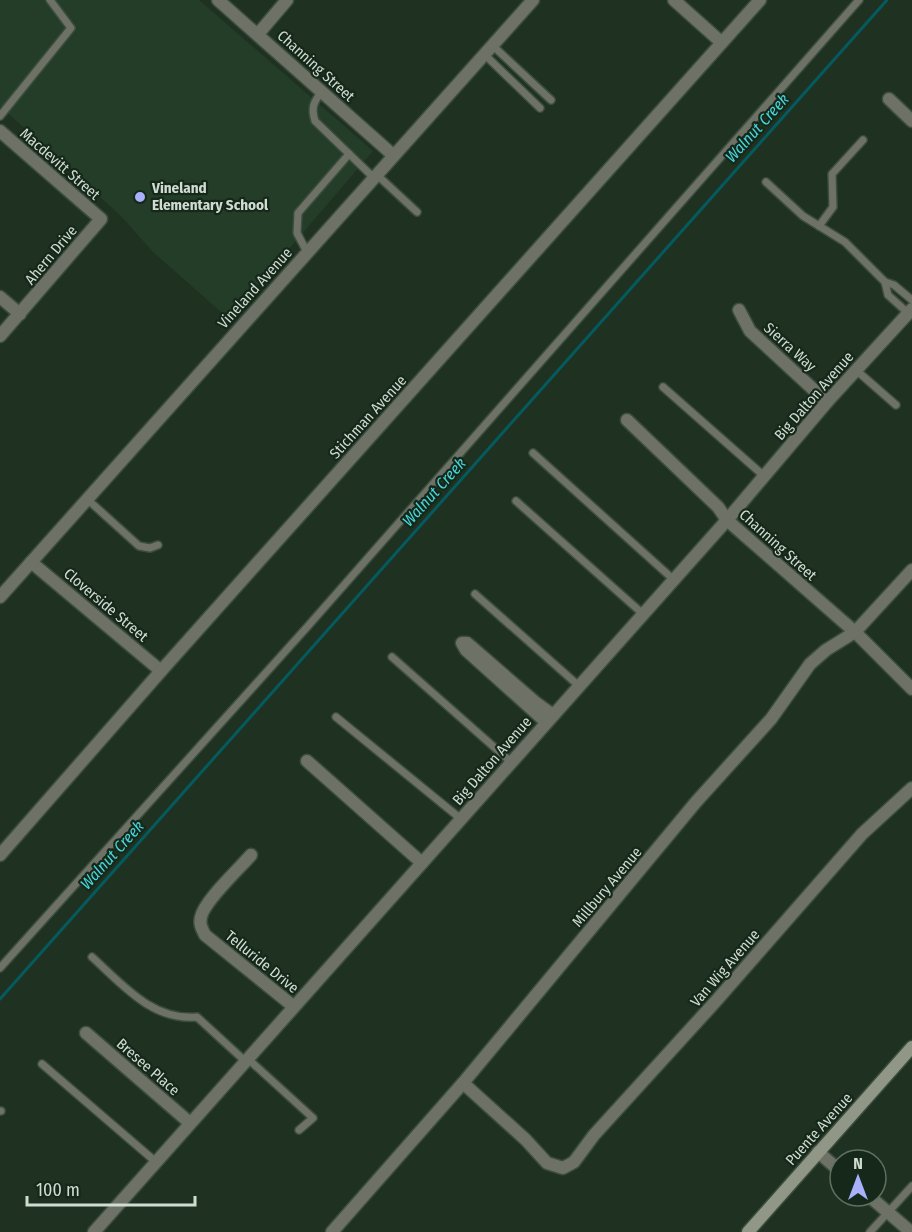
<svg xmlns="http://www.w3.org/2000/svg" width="912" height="1232" viewBox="0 0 912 1232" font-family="'Fira Sans Condensed',sans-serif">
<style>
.built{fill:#243d29}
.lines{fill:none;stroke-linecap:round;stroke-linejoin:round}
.stream{stroke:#045a5e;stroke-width:3}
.service-casing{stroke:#3b4d3e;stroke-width:10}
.minor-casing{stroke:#3b4d3e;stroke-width:15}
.tertiary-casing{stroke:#3b4d3e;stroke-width:15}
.secondary-casing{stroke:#3b4d3e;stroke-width:15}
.service{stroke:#6d7166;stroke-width:7}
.minor{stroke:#6d7166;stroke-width:12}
.tertiary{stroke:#6d7166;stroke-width:12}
.secondary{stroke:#919786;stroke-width:12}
.poi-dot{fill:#a9b0fc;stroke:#152819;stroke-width:2}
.labels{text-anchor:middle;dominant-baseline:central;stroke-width:4.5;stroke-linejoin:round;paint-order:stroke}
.street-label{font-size:15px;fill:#d0dcd2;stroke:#152819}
.poi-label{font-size:15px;font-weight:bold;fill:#d0dcd2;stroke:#152819;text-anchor:start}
.water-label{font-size:16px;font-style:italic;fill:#47d5de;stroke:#152819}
</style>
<rect width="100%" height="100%" fill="#1f3222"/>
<!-- built -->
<polygon class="built" points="0,0 199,0 373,151 229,319 153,252 121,216 0,106"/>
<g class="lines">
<!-- stream -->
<polyline class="stream" points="0,999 887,0"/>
<defs>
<g id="service">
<polyline points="492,45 551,100"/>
<polyline points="484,54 540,108"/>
<path d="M322,91C313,103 311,108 315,121L373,177"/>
<polyline points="0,116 71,28 50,0"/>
<polyline points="376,174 417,212"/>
<polyline points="766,182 803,216 845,242 885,282 894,285 912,300"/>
<polyline points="819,226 833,207 832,174 863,140"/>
<polyline points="307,252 297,233 298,213 349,154"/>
<polyline points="885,282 888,295 908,313"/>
<polyline points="856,370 896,405"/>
<polyline points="663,387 764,476"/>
<polyline points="533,453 674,580"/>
<polyline points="87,499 139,546 150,548 158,545"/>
<polyline points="516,501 643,614"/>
<polyline points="475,594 579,686"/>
<polyline points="392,657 511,762"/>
<polyline points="336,717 461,819"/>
<path d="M92,957C122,984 152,1021 197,1017L245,1061"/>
<polyline points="0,968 308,626 859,0"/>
<polyline points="247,1058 313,1118 299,1130"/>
<polyline points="42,1064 156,1162"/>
<polyline points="0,1111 1,1111"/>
<polyline points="870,1232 912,1186"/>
</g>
<g id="minor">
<polyline points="218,0 393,155"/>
<polyline points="674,0 721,42"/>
<polyline points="258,34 287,0"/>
<polyline points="889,99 912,121"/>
<polyline points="0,131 101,219 0,336"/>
<polyline points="0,297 20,314"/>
<polyline points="739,310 750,331 827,402"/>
<polyline points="627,420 718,507 727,520 855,632 912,689"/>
<polyline points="31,562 161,671"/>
<polyline points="546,722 466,650 462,643 467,643 535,702 553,715"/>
<polyline points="307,761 422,863"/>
<polyline points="0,855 161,671 760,0"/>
<path d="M251,855C239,869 204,901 201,917C199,924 202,929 205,935L293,1006"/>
<polyline points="86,1033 190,1123"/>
<polyline points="463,1083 526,1140 547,1163 563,1168 574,1162 594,1135 716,1001 862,834 912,788"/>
<polyline points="818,1152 840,1171"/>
<polyline points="869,1196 911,1232"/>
<polyline points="94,1232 727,520 827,402 912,309"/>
<polyline points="332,1232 463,1083 696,802 771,719 810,664 826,650 855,632 912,570"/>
</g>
<polyline id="tertiary" points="0,597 533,0"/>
<polyline id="secondary" points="748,1232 912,1047"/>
</defs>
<!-- service casing -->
<use href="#service" class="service-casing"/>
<!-- minor casing -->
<use href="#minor" class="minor-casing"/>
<!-- tertiary casing -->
<use href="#tertiary" class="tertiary-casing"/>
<!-- secondary casing -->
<use href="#secondary" class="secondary-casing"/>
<!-- service -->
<use href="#service" class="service"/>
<!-- minor -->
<use href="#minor" class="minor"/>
<!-- tertiary -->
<use href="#tertiary" class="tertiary"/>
<!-- secondary -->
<use href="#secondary" class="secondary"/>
</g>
<!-- markers -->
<circle class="poi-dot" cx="140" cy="197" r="6"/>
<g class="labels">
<!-- street labels -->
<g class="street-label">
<text transform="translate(316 66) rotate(42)">Channing Street</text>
<text transform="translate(60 164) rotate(41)">Macdevitt Street</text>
<text transform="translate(51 255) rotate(-50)">Ahern Drive</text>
<text transform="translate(255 288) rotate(-48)">Vineland Avenue</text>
<text transform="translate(790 347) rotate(42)">Sierra Way</text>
<text transform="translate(814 396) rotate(-49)">Big Dalton Avenue</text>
<text transform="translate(368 417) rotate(-48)">Stichman Avenue</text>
<text transform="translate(778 545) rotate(42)">Channing Street</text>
<text transform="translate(106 605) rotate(40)">Cloverside Street</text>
<text transform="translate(492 761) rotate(-49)">Big Dalton Avenue</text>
<text transform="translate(607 887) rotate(-50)">Millbury Avenue</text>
<text transform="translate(262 962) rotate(39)">Telluride Drive</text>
<text transform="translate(725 968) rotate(-49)">Van Wig Avenue</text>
<text transform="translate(148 1067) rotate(41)">Bresee Place</text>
<text transform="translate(819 1129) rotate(-48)">Puente Avenue</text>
</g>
<!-- poi labels -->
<g class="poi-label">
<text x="152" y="188">Vineland<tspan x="152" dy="17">Elementary School</tspan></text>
</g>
<!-- water labels -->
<g class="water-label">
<text transform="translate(757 128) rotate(-48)">Walnut Creek</text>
<text transform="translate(434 492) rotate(-48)">Walnut Creek</text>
<text transform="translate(112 855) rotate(-48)">Walnut Creek</text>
</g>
</g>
<!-- north arrow -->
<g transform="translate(858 1178)"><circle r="28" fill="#152819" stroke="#607063" stroke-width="1.5"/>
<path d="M0-4.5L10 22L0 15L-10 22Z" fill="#a9b0fc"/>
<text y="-9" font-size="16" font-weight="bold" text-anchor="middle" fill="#d0dcd2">N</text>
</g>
<!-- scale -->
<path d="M27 1196v9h168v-9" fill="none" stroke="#d0dcd2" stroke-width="3"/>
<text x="36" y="1196" font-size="18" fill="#d0dcd2" stroke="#152819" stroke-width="4.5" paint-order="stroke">100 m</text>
</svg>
